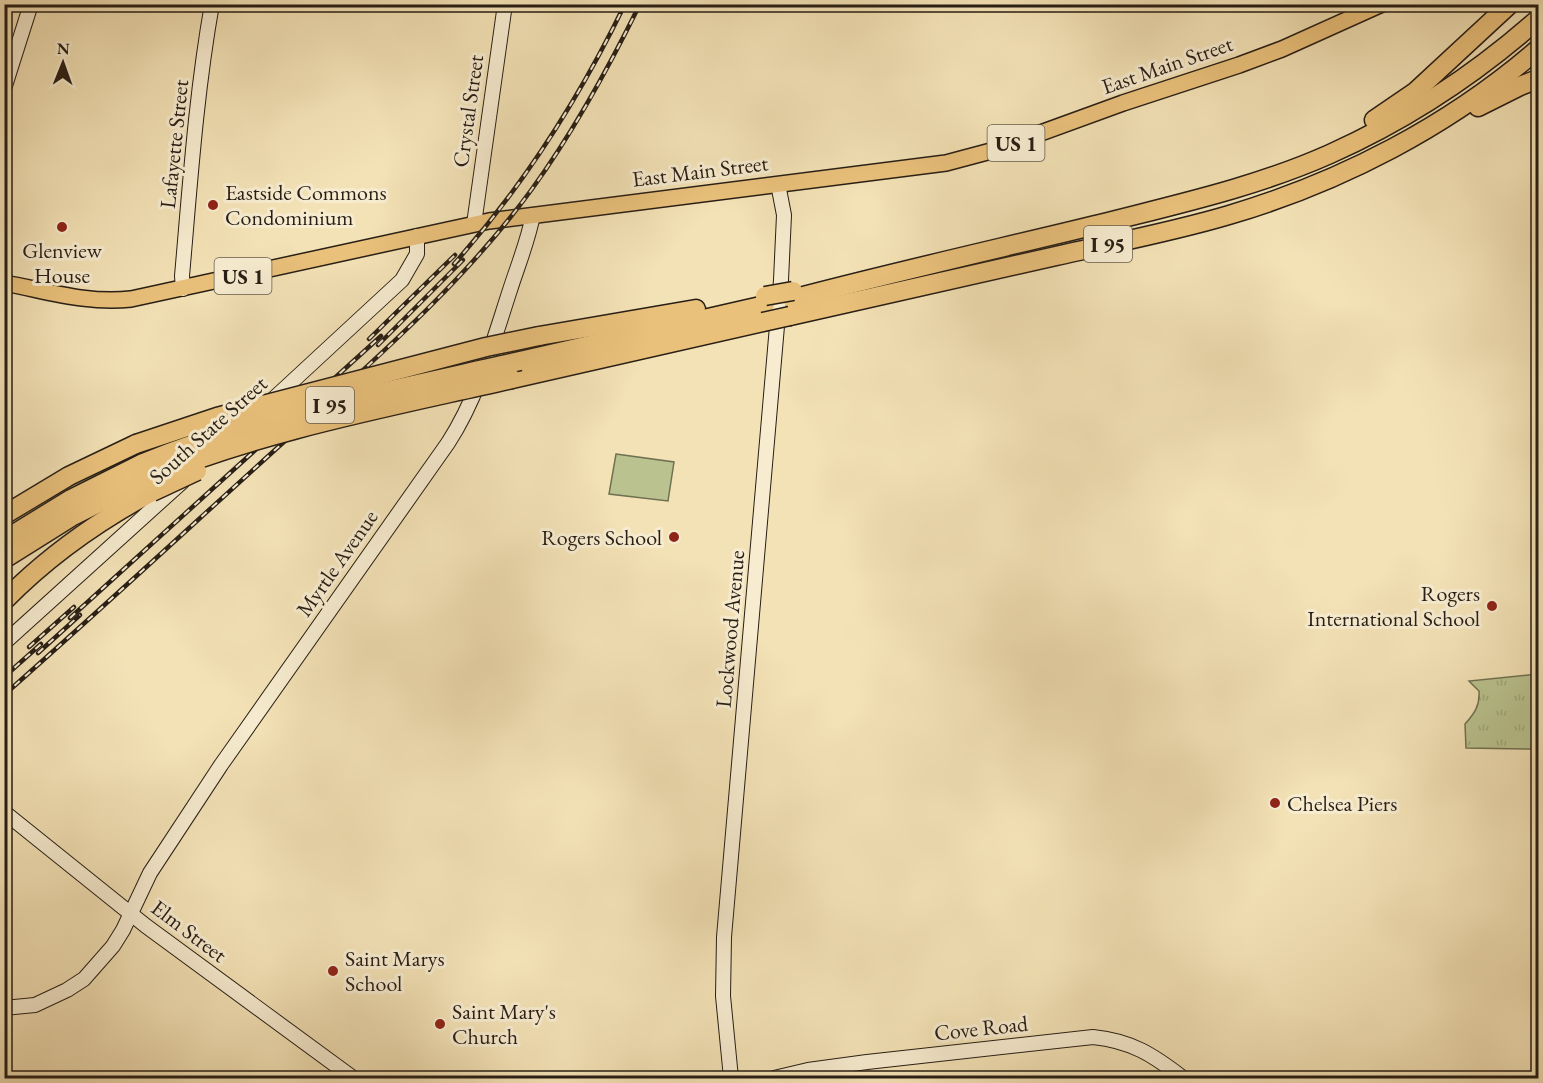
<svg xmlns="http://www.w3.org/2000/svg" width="1543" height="1083" viewBox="0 0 1543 1083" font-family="'EB Garamond',serif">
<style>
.park{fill:url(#park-tufts);stroke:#707052;stroke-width:1.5}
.pitch{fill:#bac38f;stroke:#707052;stroke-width:1.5}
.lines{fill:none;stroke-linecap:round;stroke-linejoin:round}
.secondary-casing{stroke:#271e15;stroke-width:16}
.primary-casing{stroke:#271e15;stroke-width:18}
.highway-casing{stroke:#271e15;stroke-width:21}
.secondary{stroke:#f7ecd0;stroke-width:14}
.primary{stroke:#eac17b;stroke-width:15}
.highway{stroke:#eac17b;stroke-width:18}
.rail-casing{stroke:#271e15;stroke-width:4.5}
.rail{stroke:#f7ecd0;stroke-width:2;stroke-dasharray:7;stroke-linecap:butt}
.highway-bridge-casing{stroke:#271e15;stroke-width:21;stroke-linecap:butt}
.highway-bridge{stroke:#eac17b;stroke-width:18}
.poi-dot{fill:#8f2418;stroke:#f7ecd0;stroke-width:2}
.labels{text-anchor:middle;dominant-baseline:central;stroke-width:6;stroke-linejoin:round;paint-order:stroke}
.shield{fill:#f7ecd0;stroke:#655c4d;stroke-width:1.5}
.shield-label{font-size:21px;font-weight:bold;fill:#271e15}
.street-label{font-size:22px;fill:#271e15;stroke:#f7ecd0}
.poi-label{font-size:22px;fill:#271e15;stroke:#f7ecd0;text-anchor:start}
</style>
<defs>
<pattern id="park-tufts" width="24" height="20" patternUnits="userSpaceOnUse" patternTransform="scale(1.5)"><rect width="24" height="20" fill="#bac38f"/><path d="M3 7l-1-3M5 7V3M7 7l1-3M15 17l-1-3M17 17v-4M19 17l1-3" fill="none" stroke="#a0a77a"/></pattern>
</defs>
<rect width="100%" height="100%" fill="#f3e2b6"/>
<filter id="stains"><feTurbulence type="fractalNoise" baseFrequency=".00333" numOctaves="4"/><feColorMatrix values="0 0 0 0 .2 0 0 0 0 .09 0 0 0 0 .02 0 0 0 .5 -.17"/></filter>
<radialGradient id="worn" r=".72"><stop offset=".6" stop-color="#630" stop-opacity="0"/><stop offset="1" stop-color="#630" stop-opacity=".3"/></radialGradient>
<!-- park -->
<path class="park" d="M1538,674V755H1533L1532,749L1466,748L1465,724C1475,713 1480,705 1479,691L1469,681Z"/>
<!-- pitch -->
<polygon class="pitch" points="616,454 674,462 668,501 609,494"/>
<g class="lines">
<defs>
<g id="secondary">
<polyline points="4,89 31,4"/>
<polyline points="474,224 505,4"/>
<path d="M183,289L182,276C190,185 196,94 212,4"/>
<polyline points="269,403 402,280 417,254 417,236"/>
<polyline points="4,643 182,482"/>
<polyline points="4,812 146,926 353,1078"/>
<path d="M4,1008L35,1005L67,990L84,979L113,946L123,930L150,873L221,765L448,443C478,397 493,342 510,290C518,265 528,241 533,215"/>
<polyline points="731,1078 723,996 724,937 781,280 784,215 778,184"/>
<path d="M774,1078L808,1070L867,1062L1093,1037C1132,1041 1153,1055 1183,1078"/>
</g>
<path id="primary" d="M4,283C48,291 87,304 131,299L489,221L946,163L991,151L1123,103L1239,65L1282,49L1382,4"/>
<g id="highway">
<polyline points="1478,107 1520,86 1538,79"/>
<polyline points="1374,120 1415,92 1510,4"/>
<path d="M792,299C894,272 997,249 1100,224C1178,204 1256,187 1330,154C1406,120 1476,74 1538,19"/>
<path d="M790,316C879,296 968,276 1056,256C1113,243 1172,232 1229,215C1341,182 1449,126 1538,49"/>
<polyline points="539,336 696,309"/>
<polyline points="520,361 765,305"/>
<polyline points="512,379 763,322"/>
<polyline points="4,515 69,476 136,444"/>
<polyline points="4,540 71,499 143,463"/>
<polyline points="4,559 71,517 148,478"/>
<path d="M4,601C47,557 98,521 152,492"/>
</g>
</defs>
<!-- secondary casing -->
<use href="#secondary" class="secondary-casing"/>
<!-- primary casing -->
<use href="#primary" class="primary-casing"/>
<!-- highway casing -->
<use href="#highway" class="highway-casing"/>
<!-- secondary -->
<use href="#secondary" class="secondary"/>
<!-- primary -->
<use href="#primary" class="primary"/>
<!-- highway -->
<use href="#highway" class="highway"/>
<defs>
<g id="rail">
<path d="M454,264C524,185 579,99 625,4"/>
<polyline points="369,339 455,255"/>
<polyline points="378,345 463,260"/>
<polyline points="70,618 381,336"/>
<polyline points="29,647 74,607"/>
<polyline points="38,653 80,615"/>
<polyline points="4,677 41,644"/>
<path d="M4,695C99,611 192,525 286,440C373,361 463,284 532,189C574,131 608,69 640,4"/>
</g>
</defs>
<!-- rail casing -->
<use href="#rail" class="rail-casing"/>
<!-- rail -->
<use href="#rail" class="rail"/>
<defs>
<g id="highway-bridge">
<polyline points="765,296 793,291"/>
<polyline points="763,322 790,316"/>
<polyline points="136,444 217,417 486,347 539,336"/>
<path d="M143,463C264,414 393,390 520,361"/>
<path d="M148,478C265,430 390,407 512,379"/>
<polyline points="152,492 197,471"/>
</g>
</defs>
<!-- highway-bridge casing -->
<use href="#highway-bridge" class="highway-bridge-casing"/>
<!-- highway-bridge -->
<use href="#highway-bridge" class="highway-bridge"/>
</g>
<!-- markers -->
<g class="poi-dot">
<circle cx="213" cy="205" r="6"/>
<circle cx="62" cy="227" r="6"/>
<circle cx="674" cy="537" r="6"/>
<circle cx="1492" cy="606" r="6"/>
<circle cx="1275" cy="803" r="6"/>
<circle cx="333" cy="971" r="6"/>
<circle cx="440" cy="1024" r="6"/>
</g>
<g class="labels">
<!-- shield labels -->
<g class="shield">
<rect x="987.5" y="125" width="57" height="36" rx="4.5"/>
<rect x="1084" y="226" width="48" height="36" rx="4.5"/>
<rect x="214.5" y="258" width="57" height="36" rx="4.5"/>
<rect x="306" y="387" width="48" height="36" rx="4.5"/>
</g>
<g class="shield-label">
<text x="1016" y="143">US 1</text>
<text x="1108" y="244">I 95</text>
<text x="243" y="276">US 1</text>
<text x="330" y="405">I 95</text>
</g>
<!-- street labels -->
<g class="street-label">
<text transform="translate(1167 65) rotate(-19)">East Main Street</text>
<text transform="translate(468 111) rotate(-82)">Crystal Street</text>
<text transform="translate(174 144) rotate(-84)">Lafayette Street</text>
<text transform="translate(700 171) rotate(-7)">East Main Street</text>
<text transform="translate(208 430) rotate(-42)">South State Street</text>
<text transform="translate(337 563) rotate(-55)">Myrtle Avenue</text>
<text transform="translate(730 629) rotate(-85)">Lockwood Avenue</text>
<text transform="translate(189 931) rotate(37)">Elm Street</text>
<text transform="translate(981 1028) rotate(-6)">Cove Road</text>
</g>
<!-- poi labels -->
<g class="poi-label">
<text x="225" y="192">Eastside Commons<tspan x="225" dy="25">Condominium</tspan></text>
<text x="62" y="250" text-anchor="middle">Glenview<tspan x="62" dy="25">House</tspan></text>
<text x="662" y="537" text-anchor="end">Rogers School</text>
<text x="1480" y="593" text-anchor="end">Rogers<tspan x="1480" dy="25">International School</tspan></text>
<text x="1287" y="803">Chelsea Piers</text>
<text x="345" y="958">Saint Marys<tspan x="345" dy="25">School</tspan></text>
<text x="452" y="1011">Saint Mary's<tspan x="452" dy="25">Church</tspan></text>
</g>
</g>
<!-- margin -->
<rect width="1543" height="1083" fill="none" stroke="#f3e2b6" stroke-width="24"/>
<rect x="6" y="6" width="1531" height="1071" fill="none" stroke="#271e15" stroke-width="3"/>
<rect x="12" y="12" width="1519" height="1059" fill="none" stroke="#271e15" stroke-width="1.5"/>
<!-- north arrow -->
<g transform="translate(63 63) rotate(1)" stroke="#f7ecd0" stroke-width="4.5" paint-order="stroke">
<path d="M0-4.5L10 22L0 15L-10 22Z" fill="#271e15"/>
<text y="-9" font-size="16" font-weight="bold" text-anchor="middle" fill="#271e15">N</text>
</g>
<rect width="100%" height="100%" filter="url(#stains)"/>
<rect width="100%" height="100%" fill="url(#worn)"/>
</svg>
